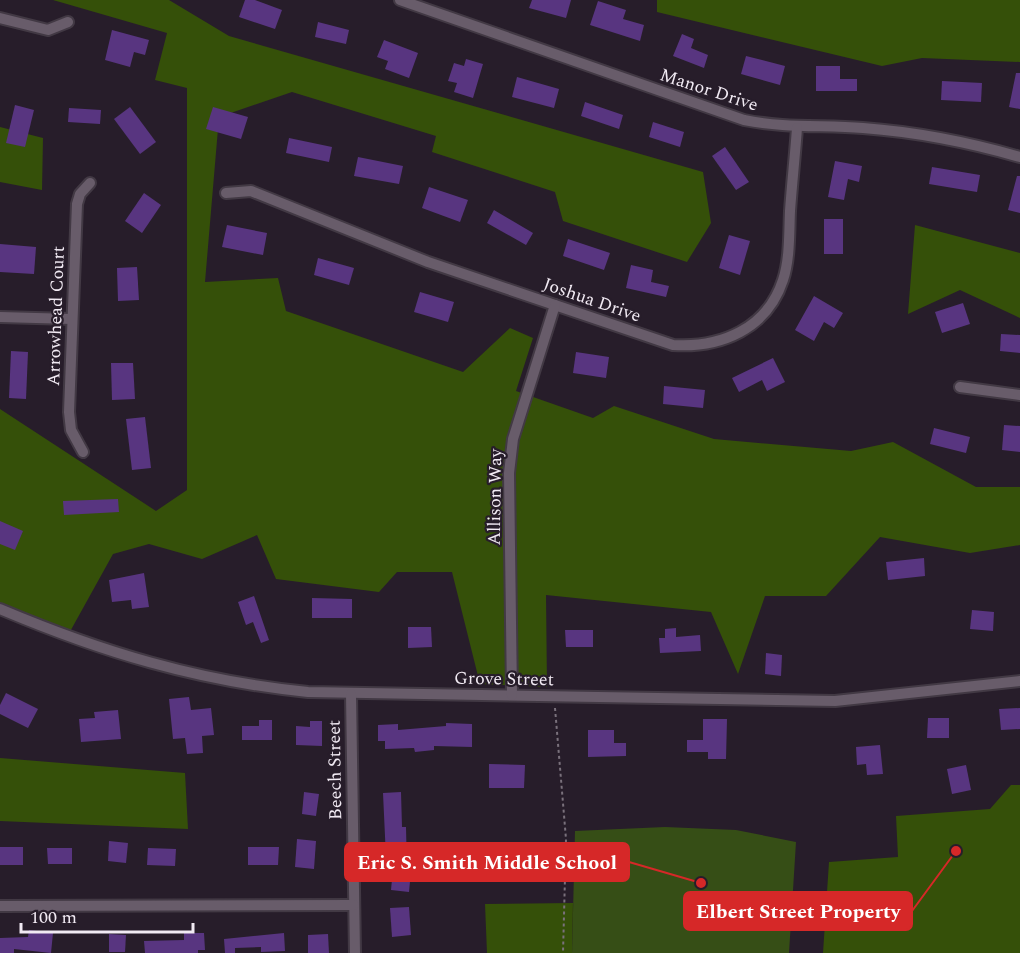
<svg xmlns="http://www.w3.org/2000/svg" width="1020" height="953" viewBox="0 0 1020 953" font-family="Spectral,serif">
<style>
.green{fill:#364e16}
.forest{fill:#355009}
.building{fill:#583580}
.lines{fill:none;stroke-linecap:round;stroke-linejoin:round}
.minor-casing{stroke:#423944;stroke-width:14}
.path{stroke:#7a717c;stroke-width:2;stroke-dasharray:3 3;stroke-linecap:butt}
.minor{stroke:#685c6a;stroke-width:10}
.labels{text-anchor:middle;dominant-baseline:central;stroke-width:4.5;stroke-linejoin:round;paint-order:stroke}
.street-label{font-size:18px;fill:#f1eaf3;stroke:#271d2a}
.leader{fill:none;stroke:#d62828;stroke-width:2}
.callout-dot{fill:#d62828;stroke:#271d2a;stroke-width:2}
.callout{fill:#d62828;stroke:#d62828;stroke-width:2}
.callout-label{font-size:20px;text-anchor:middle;font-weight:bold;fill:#fff}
</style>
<rect width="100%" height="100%" fill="#271d2a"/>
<!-- green -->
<polygon class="green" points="665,827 736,830 796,842 789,953 572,953 575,831"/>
<!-- forest -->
<g class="forest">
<polygon points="53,0 169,0 229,36 703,172 711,223 687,262 563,221 555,192 432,152 436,136 292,92 219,117 205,282 278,278 286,311 463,372 510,328 533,338 516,391 593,418 614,406 714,439 851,451 893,442 976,487 1020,487 1020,545 970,553 880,537 826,596 765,596 738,674 711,612 546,595 547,687 480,684 452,572 397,572 379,592 276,579 257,535 202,559 149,544 113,554 67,637 0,609 0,409 156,511 187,490 187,88 155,80 167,33"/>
<polygon points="657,0 1020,0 1020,62 922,58 882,66 657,12"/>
<polygon points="0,127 43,138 42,190 0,182"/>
<polygon points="915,225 1020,253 1020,318 960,290 908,314"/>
<polygon points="0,758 185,773 188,829 0,821"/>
<polygon points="1011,785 1020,785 1020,953 823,953 829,862 898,857 896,816 990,809"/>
<polygon points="573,903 572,953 487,953 485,904"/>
</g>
<!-- building -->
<g class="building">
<polygon points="245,0 255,0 282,10 275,29 239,17"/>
<polygon points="532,0 571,0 566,18 529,8"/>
<polygon points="598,1 626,10 623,19 644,25 640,41 590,25"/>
<polygon points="318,22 349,30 346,44 315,37"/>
<polygon points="112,30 149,40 145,55 134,52 130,67 105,60"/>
<polygon points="682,34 694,39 691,48 708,55 704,68 673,56"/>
<polygon points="384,40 418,53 409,78 385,69 388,61 377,57"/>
<polygon points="746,56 785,66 780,85 741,74"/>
<polygon points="466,59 483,64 473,98 454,92 457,83 448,81 454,63 464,66"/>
<polygon points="816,66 840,66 840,79 857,79 857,91 816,91"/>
<polygon points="1016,73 1020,73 1020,109 1009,107"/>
<polygon points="517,77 559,89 554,108 512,97"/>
<polygon points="942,81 982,83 981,102 941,100"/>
<polygon points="585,102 623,115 619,129 581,116"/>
<polygon points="15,105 34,110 25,147 6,143"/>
<polygon points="130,107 156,142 140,154 114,119"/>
<polygon points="213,107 248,117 241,139 206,129"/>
<polygon points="69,108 101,110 100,124 68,122"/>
<polygon points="653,122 684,132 680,147 649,137"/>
<polygon points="289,138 332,147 329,162 286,153"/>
<polygon points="725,147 749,182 736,190 712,156"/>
<polygon points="358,157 403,166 399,184 354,176"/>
<polygon points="835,161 862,166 859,182 848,179 844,200 828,197"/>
<polygon points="932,167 980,175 977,192 929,184"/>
<polygon points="1017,176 1020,176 1020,213 1008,210"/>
<polygon points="429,187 468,200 460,222 422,208"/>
<polygon points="144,193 161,205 142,233 125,221"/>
<polygon points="494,210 533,233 526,245 487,223"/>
<rect x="824" y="219" width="19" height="35"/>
<polygon points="227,225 267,233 263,255 222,247"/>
<polygon points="729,235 750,241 740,275 719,268"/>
<polygon points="568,239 610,253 604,270 563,256"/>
<polygon points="0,244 36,247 34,274 0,272"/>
<polygon points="318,258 354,268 349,285 314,275"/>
<polygon points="631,265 653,270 651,282 669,286 666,297 626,288"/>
<polygon points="137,267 139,300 118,301 117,268"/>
<polygon points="420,292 454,302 448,322 414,312"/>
<polygon points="814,296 843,313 834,328 824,322 814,341 795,330"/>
<polygon points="963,303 970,324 942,333 935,312"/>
<polygon points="1001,334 1020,335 1020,353 1000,351"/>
<polygon points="11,351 28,352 26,399 9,398"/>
<polygon points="576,352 609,357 606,378 573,373"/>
<polygon points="773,358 785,382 767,391 762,380 739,392 732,378"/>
<polygon points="111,363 133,363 135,399 112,400"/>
<polygon points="664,386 705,390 703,408 663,404"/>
<polygon points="145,417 151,468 132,470 126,419"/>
<polygon points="1004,425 1020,426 1020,452 1002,450"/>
<polygon points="934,428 970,437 966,453 930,444"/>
<polygon points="118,499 119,512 64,515 63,501"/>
<polygon points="0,521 23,531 15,550 0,544"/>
<polygon points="924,558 925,576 888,580 886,562"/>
<polygon points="144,573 149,607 132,609 131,600 112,602 109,580"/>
<polygon points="254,596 269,640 261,643 253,622 246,625 238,602"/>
<polygon points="312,598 352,599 352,618 312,618"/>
<polygon points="972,610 994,612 993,631 970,629"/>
<polygon points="408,627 431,627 432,647 408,648"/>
<polygon points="676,628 676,637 700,635 701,651 660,653 659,638 665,638 665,629"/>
<polygon points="565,630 593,630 593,647 566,647"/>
<polygon points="766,653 782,655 781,676 765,674"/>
<polygon points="6,693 38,709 28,728 0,714 0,705"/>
<polygon points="189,697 191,710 211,708 214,735 202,736 203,753 187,754 185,738 173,739 169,699"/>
<polygon points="1020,708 1020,729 1001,730 999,709"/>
<polygon points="118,710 121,739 81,742 79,719 95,718 94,712"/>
<polygon points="928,718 949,718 949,738 927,738"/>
<polygon points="703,719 727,719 726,759 708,759 708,752 687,752 687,740 703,740"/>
<polygon points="259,720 272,720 272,740 242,740 242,726 259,726"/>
<polygon points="310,721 322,721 322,746 296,745 296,726 310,727"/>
<polygon points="446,723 472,724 472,747 434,746 434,750 415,752 414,748 385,749 385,741 378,741 378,725 398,724 398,730 446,726"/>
<polygon points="588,730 614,730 614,743 626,743 626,756 588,757"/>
<polygon points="880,745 883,774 867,775 866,764 857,765 856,747"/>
<polygon points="489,764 525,765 524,788 489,788"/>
<polygon points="966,765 971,790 952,794 947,769"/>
<polygon points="304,792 319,794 316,816 302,814"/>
<polygon points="401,792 402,827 406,827 407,871 411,871 409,892 391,890 394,858 386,858 383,793"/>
<polygon points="297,839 316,841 314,869 295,867"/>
<polygon points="109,841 128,843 126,863 108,861"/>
<rect x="0" y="847" width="23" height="18"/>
<polygon points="248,847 279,847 278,865 248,865"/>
<polygon points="47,848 72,848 72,864 48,864"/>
<polygon points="148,848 176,849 175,866 147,865"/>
<polygon points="409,907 411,935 392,937 390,908"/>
<polygon points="29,930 53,933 51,953 14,949 14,953 0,953 0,938 28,937"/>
<polygon points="184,933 204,933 205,950 198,950 198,953 145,953 144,941 184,940"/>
<polygon points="284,933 285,951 261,952 261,947 235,948 235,953 225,953 224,939"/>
<polygon points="109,934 126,935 125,952 109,952"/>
<polygon points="328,934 329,953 308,953 308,935"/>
</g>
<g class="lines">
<defs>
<g id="minor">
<path d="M400,0L744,120C784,128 822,125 863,128C917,132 968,142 1020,157"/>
<polyline points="0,18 48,30 68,22"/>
<path d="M226,193L251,191L428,262L673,345C721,348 767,329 783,280C790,259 789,233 790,211C792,183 795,156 797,128"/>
<polyline points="0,317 72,319"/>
<polyline points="960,387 1020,395"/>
<polyline points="83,452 71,430 69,412 77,204 80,194 90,183"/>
<path d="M0,609C102,652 197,681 308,692L835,701L1020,681"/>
<polyline points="351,694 355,953"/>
<polyline points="512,695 509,473 513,439 555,305"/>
<polyline points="0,906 354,905"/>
</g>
</defs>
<!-- minor casing -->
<use href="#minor" class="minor-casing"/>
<!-- path -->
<polyline class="path" points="555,708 566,839 563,953"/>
<!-- minor -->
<use href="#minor" class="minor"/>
</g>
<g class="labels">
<!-- street labels -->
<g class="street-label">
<text transform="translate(709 90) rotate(18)">Manor Drive</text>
<text transform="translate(592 300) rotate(19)">Joshua Drive</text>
<text transform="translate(56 316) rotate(-88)">Arrowhead Court</text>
<text transform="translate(495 497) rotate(-89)">Allison Way</text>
<text transform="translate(504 679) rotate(1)">Grove Street</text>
<text transform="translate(335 770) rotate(-91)">Beech Street</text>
</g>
</g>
<!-- callouts -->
<path class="leader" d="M701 883L629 862M956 851L912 911"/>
<g class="callout-dot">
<circle cx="701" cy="883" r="6"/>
<circle cx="956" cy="851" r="6"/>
</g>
<g class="callout">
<rect x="345" y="843" width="284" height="38" rx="6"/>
<rect x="684" y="892" width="228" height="38" rx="6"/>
</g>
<g class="callout-label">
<text x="487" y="869">Eric S. Smith Middle School</text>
<text x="798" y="918">Elbert Street Property</text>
</g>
<!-- scale -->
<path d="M21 923v9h172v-9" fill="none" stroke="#f1eaf3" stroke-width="3"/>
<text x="30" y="923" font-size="18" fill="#f1eaf3" stroke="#271d2a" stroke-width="4.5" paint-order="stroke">100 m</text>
</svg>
